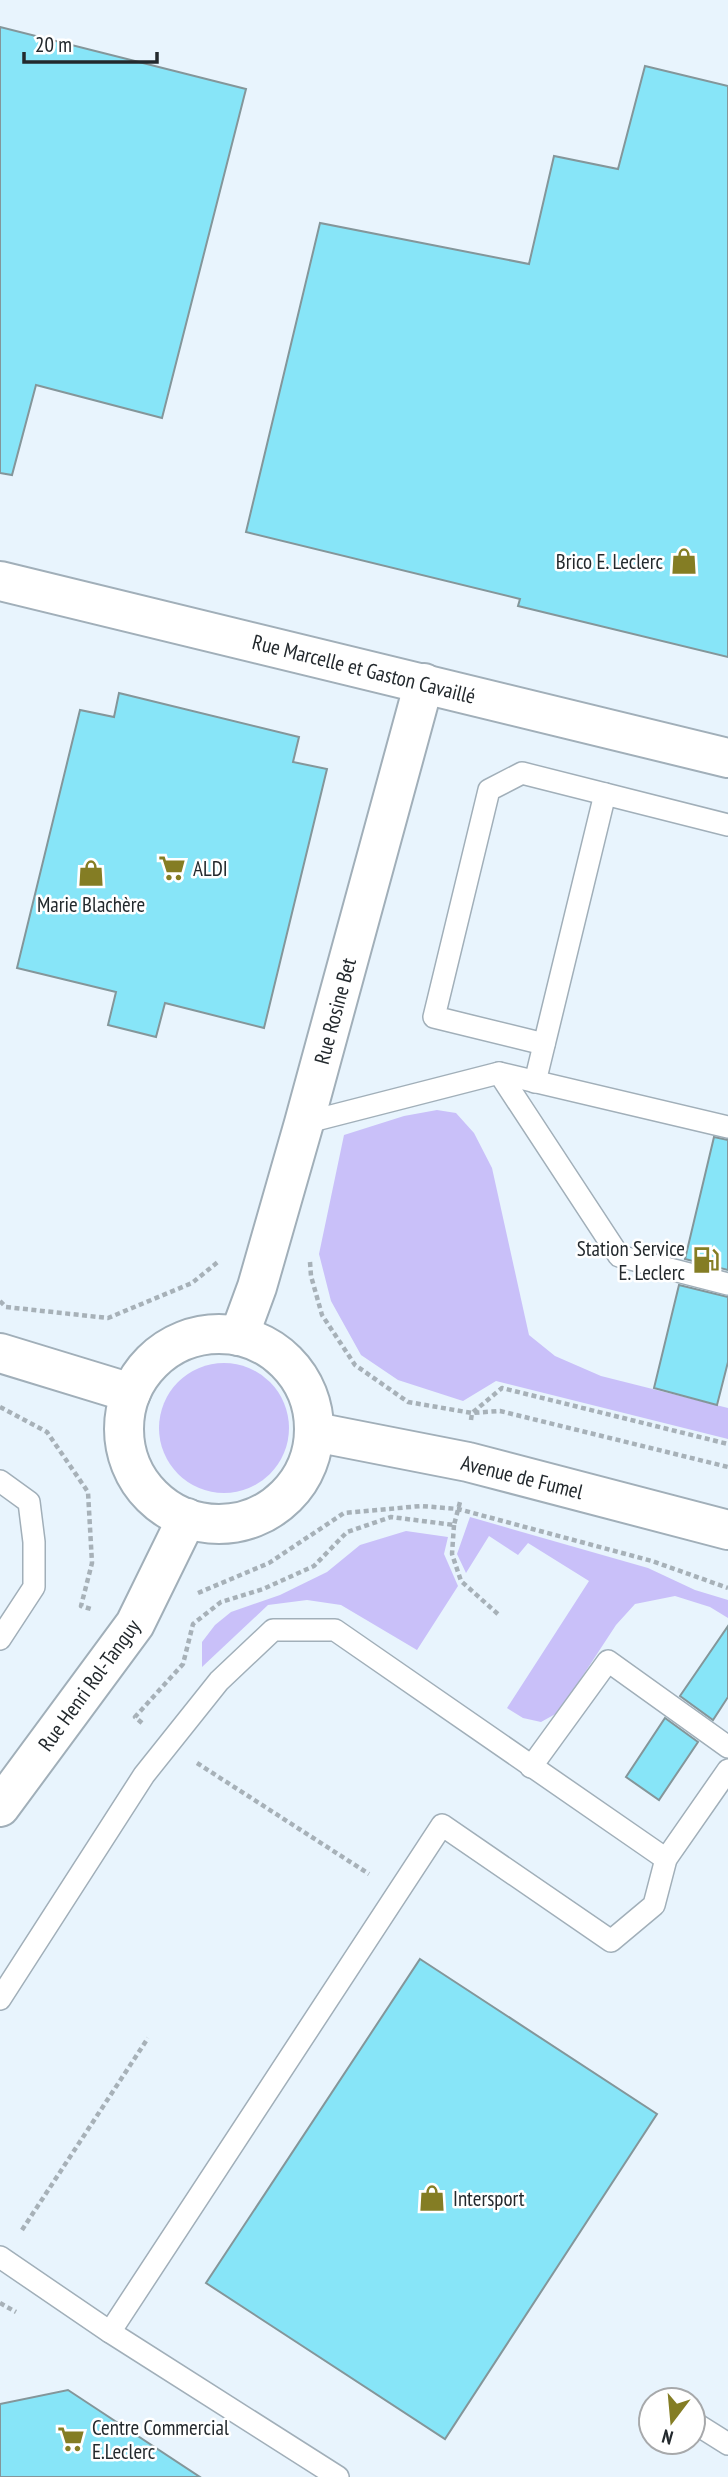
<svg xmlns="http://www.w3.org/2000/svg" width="728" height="2477" viewBox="0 0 728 2477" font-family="'PT Sans Narrow',sans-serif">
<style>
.green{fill:#c9c0f9}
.building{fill:#87e5f8;stroke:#84969a;stroke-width:2}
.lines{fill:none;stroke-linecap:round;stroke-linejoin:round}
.lane-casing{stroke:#a1afb9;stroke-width:24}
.street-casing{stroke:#a1afb9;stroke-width:42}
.secondary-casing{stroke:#a1afb9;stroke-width:42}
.path{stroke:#a7b1b8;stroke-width:4.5;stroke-dasharray:5 3.5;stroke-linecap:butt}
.lane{stroke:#fff;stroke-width:21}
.street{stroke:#fff;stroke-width:38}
.secondary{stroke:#fff;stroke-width:38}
.labels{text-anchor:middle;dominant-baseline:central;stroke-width:5;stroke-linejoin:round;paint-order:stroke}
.poi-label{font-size:21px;fill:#23292d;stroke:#fff;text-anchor:start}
.street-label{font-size:21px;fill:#23292d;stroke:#fff}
</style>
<rect width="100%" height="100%" fill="#e8f4fd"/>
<!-- green -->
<g class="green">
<polygon points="437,1110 456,1113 474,1133 492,1168 529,1335 555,1356 601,1376 728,1408 728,1439 496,1381 463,1401 398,1380 361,1355 331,1301 319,1254 344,1135 404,1116"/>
<circle cx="224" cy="1428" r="65"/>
<polygon points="470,1517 648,1568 695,1590 728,1600 728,1618 710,1607 675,1596 635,1604 616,1625 559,1712 541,1722 523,1718 507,1708 589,1581 528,1543 518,1555 489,1536 466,1573 457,1554"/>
<polygon points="406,1531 448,1537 444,1554 458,1586 417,1650 341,1605 307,1600 268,1605 202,1667 202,1642 215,1625 231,1612 280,1595 327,1572 360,1545"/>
</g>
<!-- building -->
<g class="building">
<polygon points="0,27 246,89 162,418 36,385 12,475 0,473"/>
<polygon points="645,66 728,86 728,657 518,606 520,599 246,532 320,223 529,264 554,156 618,169"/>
<polygon points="119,693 299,737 293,762 327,769 264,1028 165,1003 156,1037 108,1025 116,992 17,968 80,710 114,717"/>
<polygon points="714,1137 728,1140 728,1270 685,1259"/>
<polygon points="679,1285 728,1297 728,1362 717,1405 654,1388"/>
<polygon points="728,1626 728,1697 713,1720 680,1696"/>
<polygon points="665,1718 698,1742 659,1800 626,1777"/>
<polygon points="420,1959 657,2114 445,2439 206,2283"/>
<polygon points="68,2390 200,2477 0,2477 0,2404"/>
</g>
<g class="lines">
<defs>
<g id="lane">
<polyline points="544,1044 434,1017 489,790 522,773 728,825"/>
<polyline points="499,1073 619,1256 728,1284"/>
<polyline points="535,1082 605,794"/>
<polyline points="304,1123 499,1073 728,1127"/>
<polyline points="0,1481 29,1502 34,1542 34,1587 0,1639"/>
<polyline points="531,1767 608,1661 728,1747"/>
<polyline points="0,1999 144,1775 219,1681 273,1630 335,1630 666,1859"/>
<polyline points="0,2257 110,2332 338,2477"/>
<polyline points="110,2332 442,1825 611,1941 654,1905 666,1859 728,1770"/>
<polyline points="693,2422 728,2444"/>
</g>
<g id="street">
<polyline points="0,581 728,758"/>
<polyline points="239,1336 257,1287 304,1123 424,683"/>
</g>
<g id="secondary">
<circle cx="219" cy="1429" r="95"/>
<polyline points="0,1353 131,1393"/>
<polyline points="315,1432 468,1462 728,1530"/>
<polyline points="0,1807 135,1624 187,1518"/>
</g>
</defs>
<!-- lane casing -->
<use href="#lane" class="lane-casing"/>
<!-- street casing -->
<use href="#street" class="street-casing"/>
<!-- secondary casing -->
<use href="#secondary" class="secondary-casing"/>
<!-- path -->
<g class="path">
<polyline points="310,1262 311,1276 322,1315 355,1365 408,1402 472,1413 500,1411 728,1467"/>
<polyline points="0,1301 6,1307 108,1318 192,1283 219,1261"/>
<polyline points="0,1407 47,1432 88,1492 92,1563 81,1606 94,1610"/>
<polyline points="471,1420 472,1413 502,1388 728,1444"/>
<polyline points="454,1525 452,1554 461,1581 499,1615"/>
<polyline points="198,1593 269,1563 344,1513 421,1506 458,1509 652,1561 728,1588"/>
<polyline points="142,1723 135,1717 183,1664 193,1624 221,1602 263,1589 314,1566 347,1532 391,1517 454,1525 460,1502"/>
<polyline points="197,1763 369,1874"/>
<polyline points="22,2230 148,2038"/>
<polyline points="0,2303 16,2312"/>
</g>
<!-- lane -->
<use href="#lane" class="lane"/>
<!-- street -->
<use href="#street" class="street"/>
<!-- secondary -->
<use href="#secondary" class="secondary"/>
</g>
<!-- icons -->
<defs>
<symbol id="shop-bare" viewBox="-9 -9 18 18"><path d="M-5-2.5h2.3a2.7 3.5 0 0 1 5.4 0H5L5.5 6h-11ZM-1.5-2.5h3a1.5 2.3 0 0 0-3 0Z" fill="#847d24" stroke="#fff" stroke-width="2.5" paint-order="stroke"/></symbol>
<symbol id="supermarket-bare" viewBox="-9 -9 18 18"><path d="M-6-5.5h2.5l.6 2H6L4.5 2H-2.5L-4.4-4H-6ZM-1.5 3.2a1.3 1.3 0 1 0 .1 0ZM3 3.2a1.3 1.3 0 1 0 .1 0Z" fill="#847d24" stroke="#fff" stroke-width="2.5" paint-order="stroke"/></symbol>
<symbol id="fuel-bare" viewBox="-9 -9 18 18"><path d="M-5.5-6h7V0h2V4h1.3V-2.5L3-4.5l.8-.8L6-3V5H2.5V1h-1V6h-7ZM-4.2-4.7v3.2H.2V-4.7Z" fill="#847d24" stroke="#fff" stroke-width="2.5" paint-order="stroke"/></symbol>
</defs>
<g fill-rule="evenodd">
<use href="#shop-bare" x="665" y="542" width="38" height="38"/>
<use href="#supermarket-bare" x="153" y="849" width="38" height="38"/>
<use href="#shop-bare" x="72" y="854" width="38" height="38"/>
<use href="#fuel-bare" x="687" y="1241" width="38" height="38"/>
<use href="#shop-bare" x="413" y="2179" width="38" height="38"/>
<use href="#supermarket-bare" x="52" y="2420" width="38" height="38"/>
</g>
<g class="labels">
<!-- poi labels -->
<g class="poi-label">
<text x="663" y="561" text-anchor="end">Brico E. Leclerc</text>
<text x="193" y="868">ALDI</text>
<text x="91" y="904" text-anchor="middle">Marie Blachère</text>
<text x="685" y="1248" text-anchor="end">Station Service<tspan x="685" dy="24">E. Leclerc</tspan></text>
<text x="453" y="2198">Intersport</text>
<text x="92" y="2427">Centre Commercial<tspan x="92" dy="24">E.Leclerc</tspan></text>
</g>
<!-- street labels -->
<g class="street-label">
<text transform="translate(364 669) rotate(14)">Rue Marcelle et Gaston Cavaillé</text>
<text transform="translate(335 1011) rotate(-75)">Rue Rosine Bet</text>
<text transform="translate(522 1477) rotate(14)">Avenue de Fumel</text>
<text transform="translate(89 1685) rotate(-54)">Rue Henri Rol-Tanguy</text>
</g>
</g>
<!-- north arrow -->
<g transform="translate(672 2421) rotate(196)"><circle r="33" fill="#ffffff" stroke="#a7a9ab" stroke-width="2"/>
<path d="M0-5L12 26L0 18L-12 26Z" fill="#847d24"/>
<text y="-10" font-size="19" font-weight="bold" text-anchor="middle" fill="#23292d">N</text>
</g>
<!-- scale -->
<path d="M24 52v10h133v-10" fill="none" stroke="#23292d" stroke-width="3.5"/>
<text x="35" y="52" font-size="21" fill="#23292d" stroke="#ffffff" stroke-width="5" paint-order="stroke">20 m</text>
</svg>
